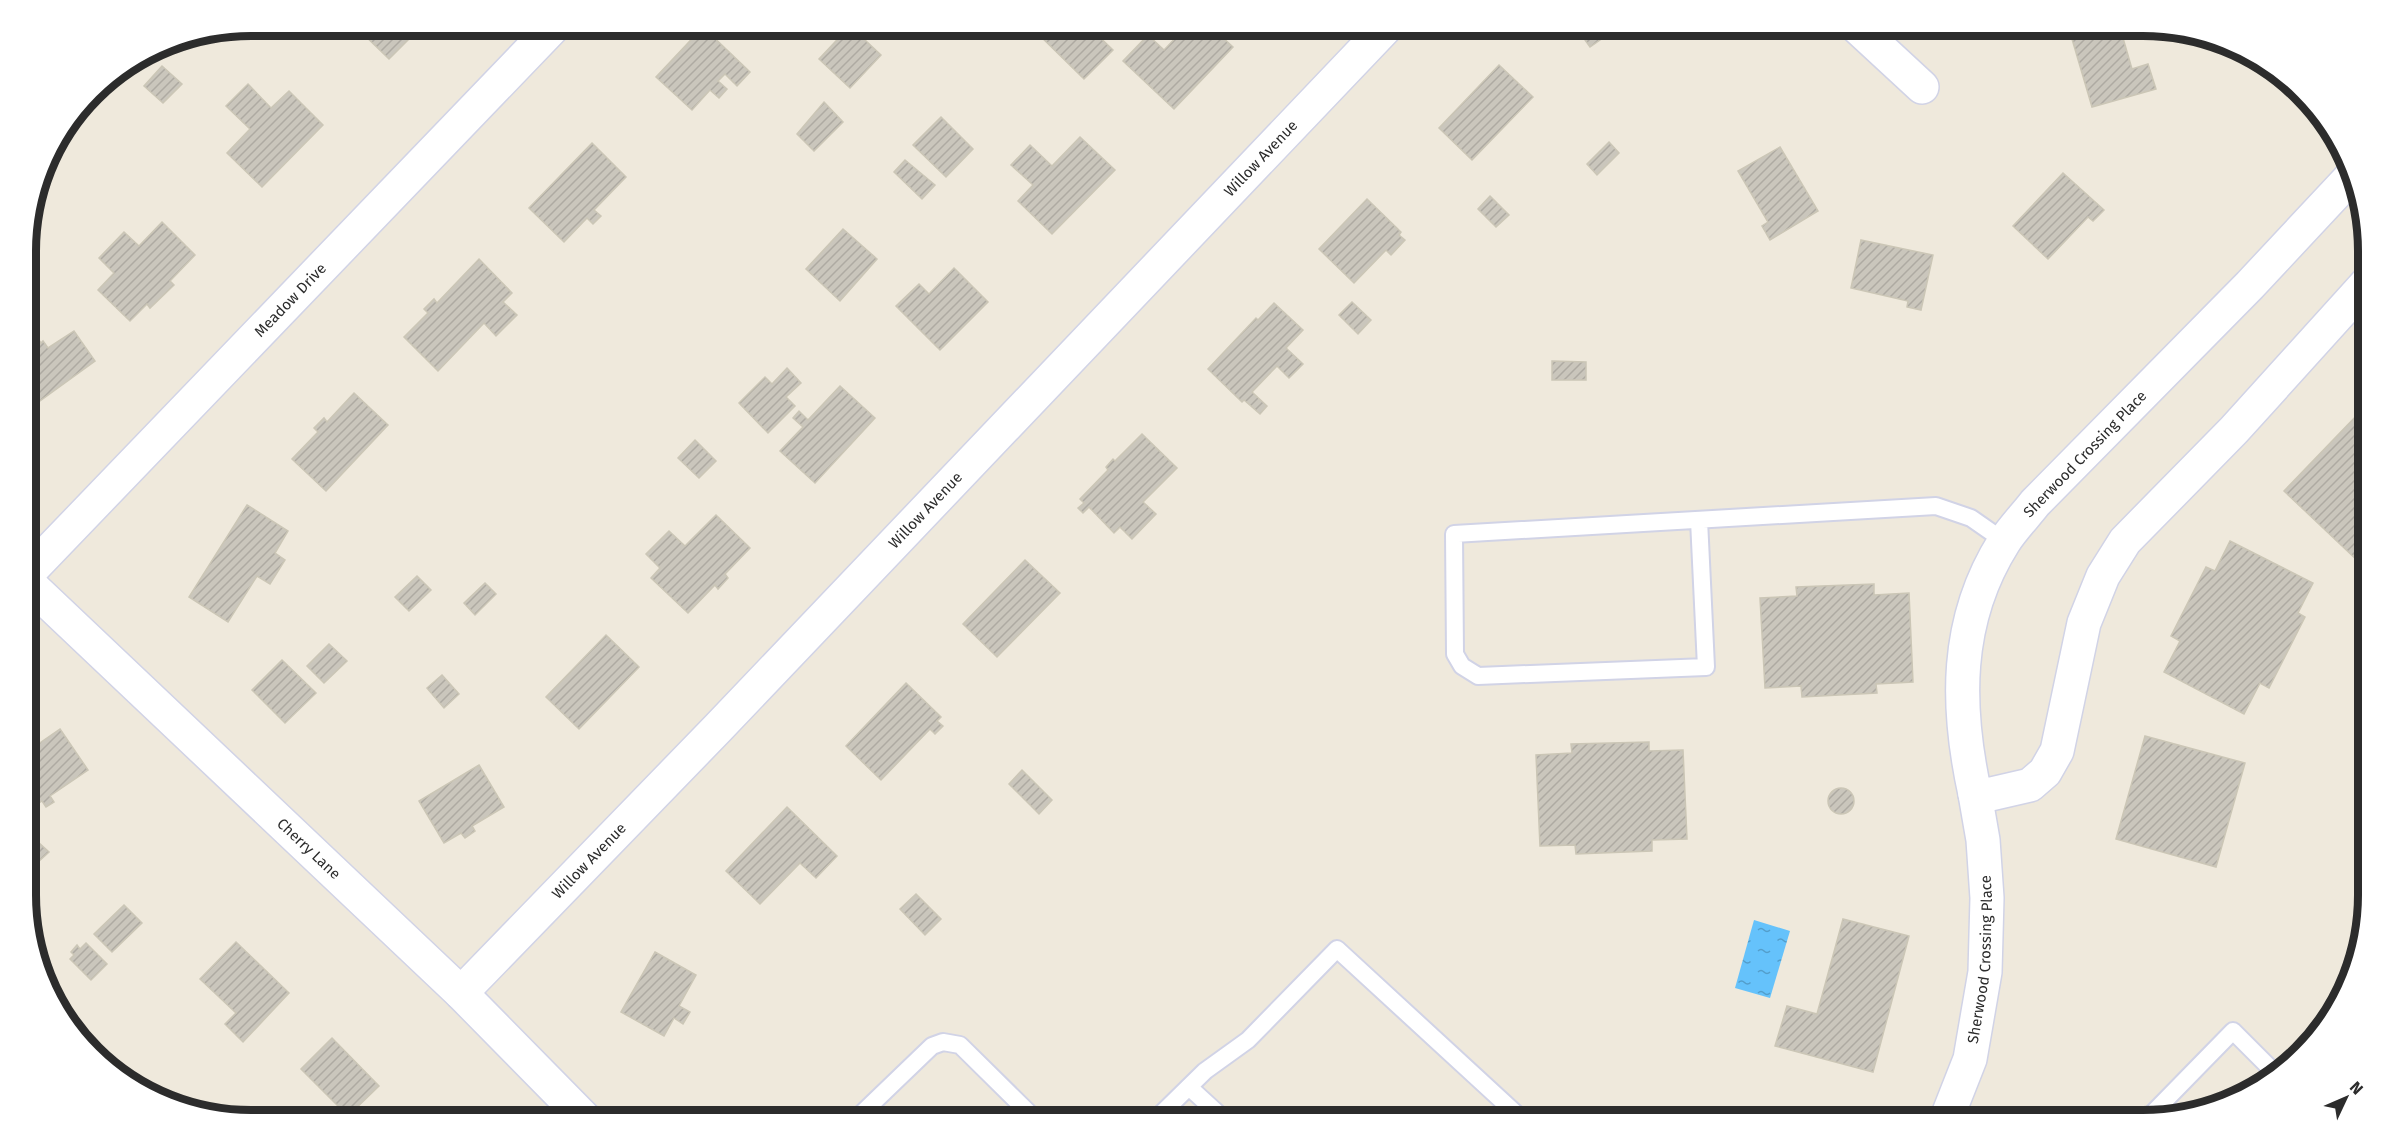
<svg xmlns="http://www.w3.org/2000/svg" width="2394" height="1146" viewBox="0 0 2394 1146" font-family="'Fira Sans',sans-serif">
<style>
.water{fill:url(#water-ripples)}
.building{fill:url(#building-hatch);stroke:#cbc6b6;stroke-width:1.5}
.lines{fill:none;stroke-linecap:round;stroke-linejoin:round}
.lane-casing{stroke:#d1d3e6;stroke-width:20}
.street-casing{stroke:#d1d3e6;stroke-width:36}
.lane{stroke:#fff;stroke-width:16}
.street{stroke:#fff;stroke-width:33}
.labels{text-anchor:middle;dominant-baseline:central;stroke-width:4.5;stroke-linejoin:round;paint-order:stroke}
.street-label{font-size:15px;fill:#2c2c2c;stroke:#fff}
.rim{fill:none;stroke:#2c2c2c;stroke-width:8}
</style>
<defs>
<pattern id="water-ripples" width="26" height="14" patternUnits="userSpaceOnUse" patternTransform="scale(1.5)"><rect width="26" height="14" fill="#65c2fb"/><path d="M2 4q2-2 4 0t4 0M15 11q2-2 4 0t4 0" fill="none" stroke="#539ecb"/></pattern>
<pattern id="building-hatch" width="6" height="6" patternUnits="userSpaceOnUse" patternTransform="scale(1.5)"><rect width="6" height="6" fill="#cac6bc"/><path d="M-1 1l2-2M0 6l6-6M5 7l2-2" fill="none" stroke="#aeaaa2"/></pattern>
</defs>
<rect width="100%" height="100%" fill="#efe9dc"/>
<!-- water -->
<polygon class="water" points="1754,920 1790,931 1770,998 1735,988"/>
<!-- building -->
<g class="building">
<polygon points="355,26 422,26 389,59"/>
<polygon points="850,26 881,55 850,88 819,59"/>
<polygon points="1030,26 1088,26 1113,50 1084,79"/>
<polygon points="1187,26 1210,26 1233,47 1174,109 1123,61 1148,35 1164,50"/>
<polygon points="1575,26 1620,26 1590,47"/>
<polygon points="2118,26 2125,26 2128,37 2123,38 2132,69 2148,64 2156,89 2092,107 2072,39"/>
<polygon points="703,27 750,72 737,86 725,74 718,81 727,89 719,98 710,90 692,110 656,77"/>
<polygon points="1499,65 1533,97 1472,160 1439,128"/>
<polygon points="162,66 182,84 163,103 144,86"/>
<polygon points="248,84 271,108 289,91 323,125 262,187 227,153 250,129 226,106"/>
<polygon points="824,102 843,122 814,151 797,134"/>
<polygon points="941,117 973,149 946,177 913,145"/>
<polygon points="1080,137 1115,170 1052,234 1018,201 1033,185 1011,165 1030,145 1052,166"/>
<polygon points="1609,142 1619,153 1597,175 1587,164"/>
<polygon points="592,143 626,177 594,210 601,216 593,224 587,218 564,242 529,208"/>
<polygon points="1780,147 1818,211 1770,240 1762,226 1768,222 1738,171"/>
<polygon points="905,160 935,185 922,199 894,172"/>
<polygon points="2063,173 2104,210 2093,221 2088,217 2048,259 2013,226"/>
<polygon points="1490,196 1509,215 1496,227 1478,209"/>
<polygon points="1367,199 1401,232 1399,235 1405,240 1391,255 1386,250 1354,283 1319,249"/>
<polygon points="162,222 195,255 170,281 174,285 150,308 147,304 130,321 98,290 114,273 99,258 124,232 139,246"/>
<polygon points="843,229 877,259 840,301 806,269"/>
<polygon points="1861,240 1933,255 1921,310 1907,307 1908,301 1851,288"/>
<polygon points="479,259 512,293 503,302 517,315 496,336 484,323 438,371 404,337 428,313 424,309 434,299 437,303"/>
<polygon points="954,268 988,302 940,350 896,306 919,284 929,294"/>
<polygon points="1352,302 1371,320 1358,334 1339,315"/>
<polygon points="1274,303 1303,330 1286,348 1303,364 1289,378 1277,366 1252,392 1267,406 1260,414 1244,400 1242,402 1208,369 1256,318 1258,320"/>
<polygon points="26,322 41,343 43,341 48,348 74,331 95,361 26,411"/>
<polygon points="1552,361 1586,362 1586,380 1552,380"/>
<polygon points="787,368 801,383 786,397 795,406 768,433 739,403 765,377 772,384"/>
<polygon points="840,386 875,418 815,483 780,451 803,427 793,418 799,411 808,420"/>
<polygon points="354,393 388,425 326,491 292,459 318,432 314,428 324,418 327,422"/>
<polygon points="2359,413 2367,420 2368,555 2360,563 2284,491"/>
<polygon points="1142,434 1177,468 1143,502 1156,514 1132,539 1120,527 1114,533 1089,507 1083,513 1078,508 1084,503 1080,499 1108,470 1106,467 1113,459 1115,461"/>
<polygon points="695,440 716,461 699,478 678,458"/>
<polygon points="247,505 288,531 275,553 285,560 270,584 257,576 228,622 189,597"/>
<polygon points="716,515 750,548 725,574 728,578 718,589 715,585 688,613 651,578 660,568 646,554 669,531 685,546"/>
<polygon points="2230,541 2313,583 2298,613 2305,617 2269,688 2260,683 2244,714 2164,672 2180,641 2171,636 2206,567 2215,571"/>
<polygon points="1025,560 1060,593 997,657 963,624"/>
<polygon points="417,576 431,590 409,611 395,597"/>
<polygon points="485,583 496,594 475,615 464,603"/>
<polygon points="1874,584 1874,595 1909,593 1913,682 1876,684 1877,693 1802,697 1801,686 1765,688 1760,598 1797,596 1796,587"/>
<polygon points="606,635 639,667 579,729 546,697"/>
<polygon points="329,644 347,661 324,683 307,666"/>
<polygon points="282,660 316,693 285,723 252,690"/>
<polygon points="442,675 459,694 444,708 427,688"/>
<polygon points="906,683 941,717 937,721 943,726 935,734 930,729 881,780 846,746"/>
<polygon points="60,729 88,770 50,796 54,802 46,807 42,801 27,811 27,752"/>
<polygon points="2145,736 2245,763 2216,867 2116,839"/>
<polygon points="1649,742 1649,751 1683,750 1687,839 1652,840 1652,851 1576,854 1575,845 1540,846 1536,755 1572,753 1571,744"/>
<polygon points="479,765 504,807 472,826 475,831 465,838 461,833 444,843 419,801"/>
<polygon points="1022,770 1052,800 1039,814 1009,784"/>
<circle cx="1841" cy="801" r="13"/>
<polygon points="787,807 837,856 816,878 800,863 760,904 726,871"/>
<polygon points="27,832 49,852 27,872"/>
<polygon points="916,894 941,919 925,935 900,909"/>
<polygon points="124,905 142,923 112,952 94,934"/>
<polygon points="1843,919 1909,936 1873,1072 1775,1046 1787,1006 1817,1014"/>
<polygon points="236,942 289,993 243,1042 225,1024 236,1013 200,979"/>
<polygon points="86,943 107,964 91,980 70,959 74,955 71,952 77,945 80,949"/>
<polygon points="655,952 696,975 679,1006 690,1012 683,1024 674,1018 664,1036 621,1012"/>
<polygon points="60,1008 80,1029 74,1034 58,1009"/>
<polygon points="332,1038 379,1086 348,1116 301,1069"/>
</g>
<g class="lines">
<defs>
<g id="lane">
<polyline points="1699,520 1706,667 1478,676 1462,666 1455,654 1454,534 1936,506 1971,518 2004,541"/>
<polyline points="1189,1087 1225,1120"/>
<polyline points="855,1120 932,1046 943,1042 960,1045 1028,1112 1030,1120"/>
<polyline points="1155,1120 1205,1071 1248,1040 1337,949 1523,1120"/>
<polyline points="2146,1120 2233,1031 2277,1075"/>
</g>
<g id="street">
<polyline points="1856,26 1922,87"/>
<path d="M2350,178L2250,285L2035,503C2025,516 2013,528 2004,542C1954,621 1956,707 1975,794H1991L2030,785L2045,772L2057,751L2084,623L2103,576L2125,541L2234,430L2367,283"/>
<path id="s1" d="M27,574L554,26"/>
<path id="s2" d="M27,582L461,993L586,1120"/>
<path id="s3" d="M461,993L718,728L1387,26"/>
<path id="s4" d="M1946,1120L1970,1059L1985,972L1987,898L1983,840L1975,794"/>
</g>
</defs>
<!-- lane casing -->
<use href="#lane" class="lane-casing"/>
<!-- street casing -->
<use href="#street" class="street-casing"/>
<!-- lane -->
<use href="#lane" class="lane"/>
<!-- street -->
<use href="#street" class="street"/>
</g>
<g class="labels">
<!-- street labels -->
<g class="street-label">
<text stroke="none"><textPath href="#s3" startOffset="1156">Willow Avenue</textPath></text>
<text stroke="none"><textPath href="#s1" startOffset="380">Meadow Drive</textPath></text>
<text transform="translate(2085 454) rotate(-46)">Sherwood Crossing Place</text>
<text stroke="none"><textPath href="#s3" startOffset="670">Willow Avenue</textPath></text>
<text stroke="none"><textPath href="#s2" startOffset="388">Cherry Lane</textPath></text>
<text stroke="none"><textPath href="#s3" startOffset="184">Willow Avenue</textPath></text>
<text stroke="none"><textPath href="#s4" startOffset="166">Sherwood Crossing Place</textPath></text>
</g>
</g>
<!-- crop -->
<path d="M0 0H2394V1146H0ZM251 36H2143A215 215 0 0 1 2358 251V895A215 215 0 0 1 2143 1110H251A215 215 0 0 1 36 895V251A215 215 0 0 1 251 36Z" fill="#fff" fill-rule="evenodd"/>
<path class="rim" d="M251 36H2143A215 215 0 0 1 2358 251V895A215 215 0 0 1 2143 1110H251A215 215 0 0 1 36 895V251A215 215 0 0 1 251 36Z"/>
<!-- north arrow -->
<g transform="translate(2346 1098) rotate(46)" stroke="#ffffff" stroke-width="4.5" paint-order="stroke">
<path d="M0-4.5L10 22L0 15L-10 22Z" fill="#2c2c2c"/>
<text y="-9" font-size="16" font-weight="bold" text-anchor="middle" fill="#2c2c2c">N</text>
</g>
</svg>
